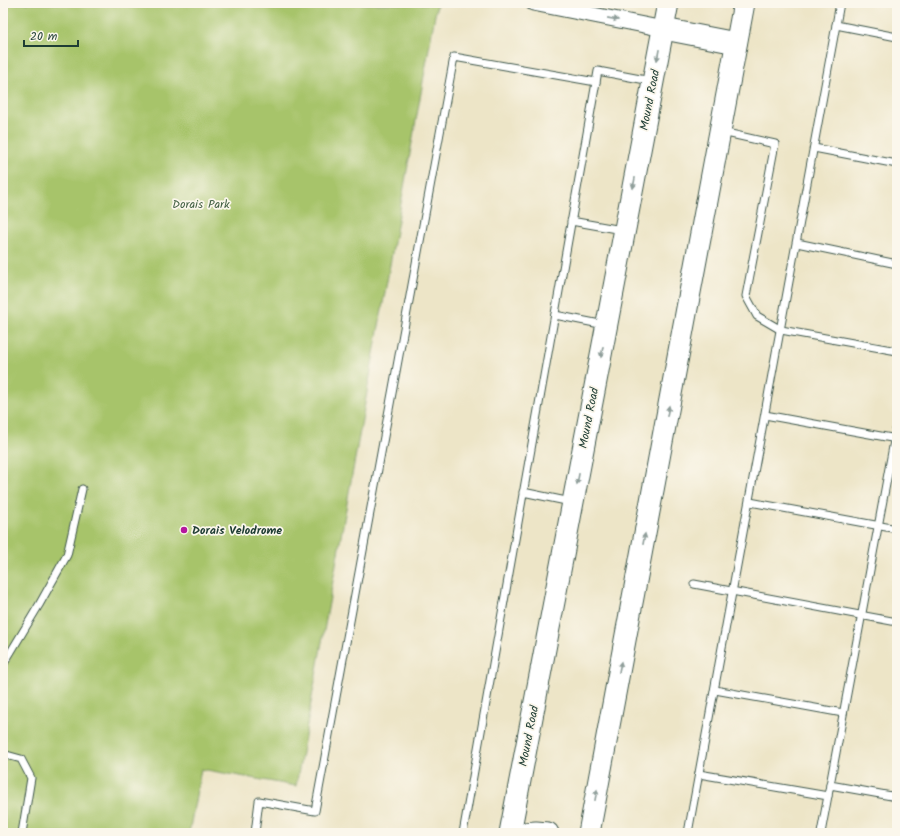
<svg xmlns="http://www.w3.org/2000/svg" width="900" height="836" viewBox="0 0 900 836" font-family="Kalam,sans-serif">
<style>
.green{fill:#a7c46b;stroke:#638050}
.lines{fill:none;stroke-linecap:round;stroke-linejoin:round}
.service-casing{stroke:#3e564a;stroke-width:9}
.minor-casing{stroke:#3e564a;stroke-width:17}
.secondary-casing{stroke:#3e564a;stroke-width:23}
.service{stroke:#fff;stroke-width:7}
.minor{stroke:#fff;stroke-width:15}
.secondary{stroke:#fff;stroke-width:21}
.oneway{fill:#8f9e9a}
.poi-dot{fill:#b5179e;stroke:#fbf7ec;stroke-width:1.5}
.labels{text-anchor:middle;dominant-baseline:central;stroke-width:3.5;stroke-linejoin:round;paint-order:stroke}
.street-label{font-size:12px;fill:#1f3d34;stroke:#fbf7ec}
.park-label{font-size:12px;fill:#415f42;stroke:#fbf7ec}
.poi-label{font-size:12px;font-weight:bold;fill:#1f3d34;stroke:#fbf7ec;text-anchor:start}
</style>
<rect width="100%" height="100%" fill="#fbf7ec"/>
<filter id="ink" filterUnits="userSpaceOnUse"><feTurbulence type="fractalNoise" baseFrequency=".025" numOctaves="2"/><feDisplacementMap in="SourceGraphic" scale="8" xChannelSelector="R" yChannelSelector="G"/><feConvolveMatrix kernelMatrix="1 2 1 2 8 2 1 2 1" color-interpolation-filters="sRGB"/></filter>
<filter id="wash" filterUnits="userSpaceOnUse"><feTurbulence type="fractalNoise" baseFrequency=".012" numOctaves="4" result="noise"/><feDisplacementMap in="SourceGraphic" scale="16" xChannelSelector="R" yChannelSelector="G"/><feGaussianBlur stdDeviation="0.9" result="paint"/><feColorMatrix in="noise" values="0 0 0 0 0 0 0 0 0 0 0 0 0 0 0 0 0 1.4 0 .05"/><feComposite in="paint" operator="in"/></filter>
<g filter="url(#wash)">
<rect width="100%" height="100%" fill="#ede5c7"/>
<!-- green -->
<polygon class="green" points="3,3 437,4 296,786 201,769 189,833 3,833"/>
</g>
<g filter="url(#ink)">
<g class="lines">
<defs>
<g id="service">
<polyline points="840,3 836,25 897,37"/>
<polyline points="722,132 775,144 746,296 757,316 781,330 897,351"/>
<polyline points="814,148 897,164"/>
<polyline points="571,221 622,230"/>
<polyline points="797,243 897,264"/>
<polyline points="555,315 605,325"/>
<polyline points="765,415 897,439"/>
<polyline points="897,425 830,785 897,797"/>
<polyline points="523,492 571,502"/>
<polyline points="750,502 897,529"/>
<polyline points="694,584 897,622"/>
<polyline points="3,665 39,605 67,555 82,489"/>
<polyline points="715,690 843,713"/>
<polyline points="3,754 21,759 31,778 22,833"/>
<polyline points="699,774 828,796"/>
<polyline points="255,833 259,801 315,811 454,57 596,82"/>
<polyline points="463,833 598,71 651,81"/>
<polyline points="688,833 836,25"/>
<polyline points="821,833 830,785"/>
</g>
<polyline id="minor" points="533,3 664,29"/>
<g id="secondary">
<polyline points="664,29 736,43"/>
<polyline points="510,833 668,3"/>
<polyline points="524,833 536,832 548,833"/>
<polyline points="589,833 744,3"/>
</g>
</defs>
<!-- service casing -->
<use href="#service" class="service-casing"/>
<!-- minor casing -->
<use href="#minor" class="minor-casing"/>
<!-- secondary casing -->
<use href="#secondary" class="secondary-casing"/>
<!-- service -->
<use href="#service" class="service"/>
<!-- minor -->
<use href="#minor" class="minor"/>
<!-- secondary -->
<use href="#secondary" class="secondary"/>
</g>
<!-- one-way arrows -->
<defs><path id="oneway-solid" d="M-6-.8H1V-3.2L6.5 0L1 3.2V.8H-6Z"/></defs>
<g class="oneway">
<use href="#oneway-solid" transform="translate(613 19) rotate(11)"/>
<use href="#oneway-solid" transform="translate(658 55) rotate(101)"/>
<use href="#oneway-solid" transform="translate(634 183) rotate(101)"/>
<use href="#oneway-solid" transform="translate(602 352) rotate(101)"/>
<use href="#oneway-solid" transform="translate(668 411) rotate(-79)"/>
<use href="#oneway-solid" transform="translate(578 479) rotate(101)"/>
<use href="#oneway-solid" transform="translate(644 539) rotate(-79)"/>
<use href="#oneway-solid" transform="translate(620 667) rotate(-79)"/>
<use href="#oneway-solid" transform="translate(596 795) rotate(-79)"/>
</g>
</g>
<!-- markers -->
<circle class="poi-dot" cx="184" cy="530" r="4"/>
<g class="labels">
<!-- street labels -->
<g class="street-label">
<text transform="translate(650 100) rotate(-79)">Mound Road</text>
<text transform="translate(589 418) rotate(-79)">Mound Road</text>
<text transform="translate(529 736) rotate(-79)">Mound Road</text>
</g>
<!-- park labels -->
<g class="park-label">
<text x="201" y="204">Dorais Park</text>
</g>
<!-- poi labels -->
<g class="poi-label">
<text x="192" y="530">Dorais Velodrome</text>
</g>
</g>
<!-- margin -->
<rect width="900" height="836" fill="none" stroke="#fbf7ec" stroke-width="16"/>
<!-- scale -->
<path d="M24 40v6h54v-6" fill="none" stroke="#1f3d34" stroke-width="2"/>
<text x="30" y="40" font-size="12" fill="#1f3d34" stroke="#fbf7ec" stroke-width="3" paint-order="stroke">20 m</text>
</svg>
